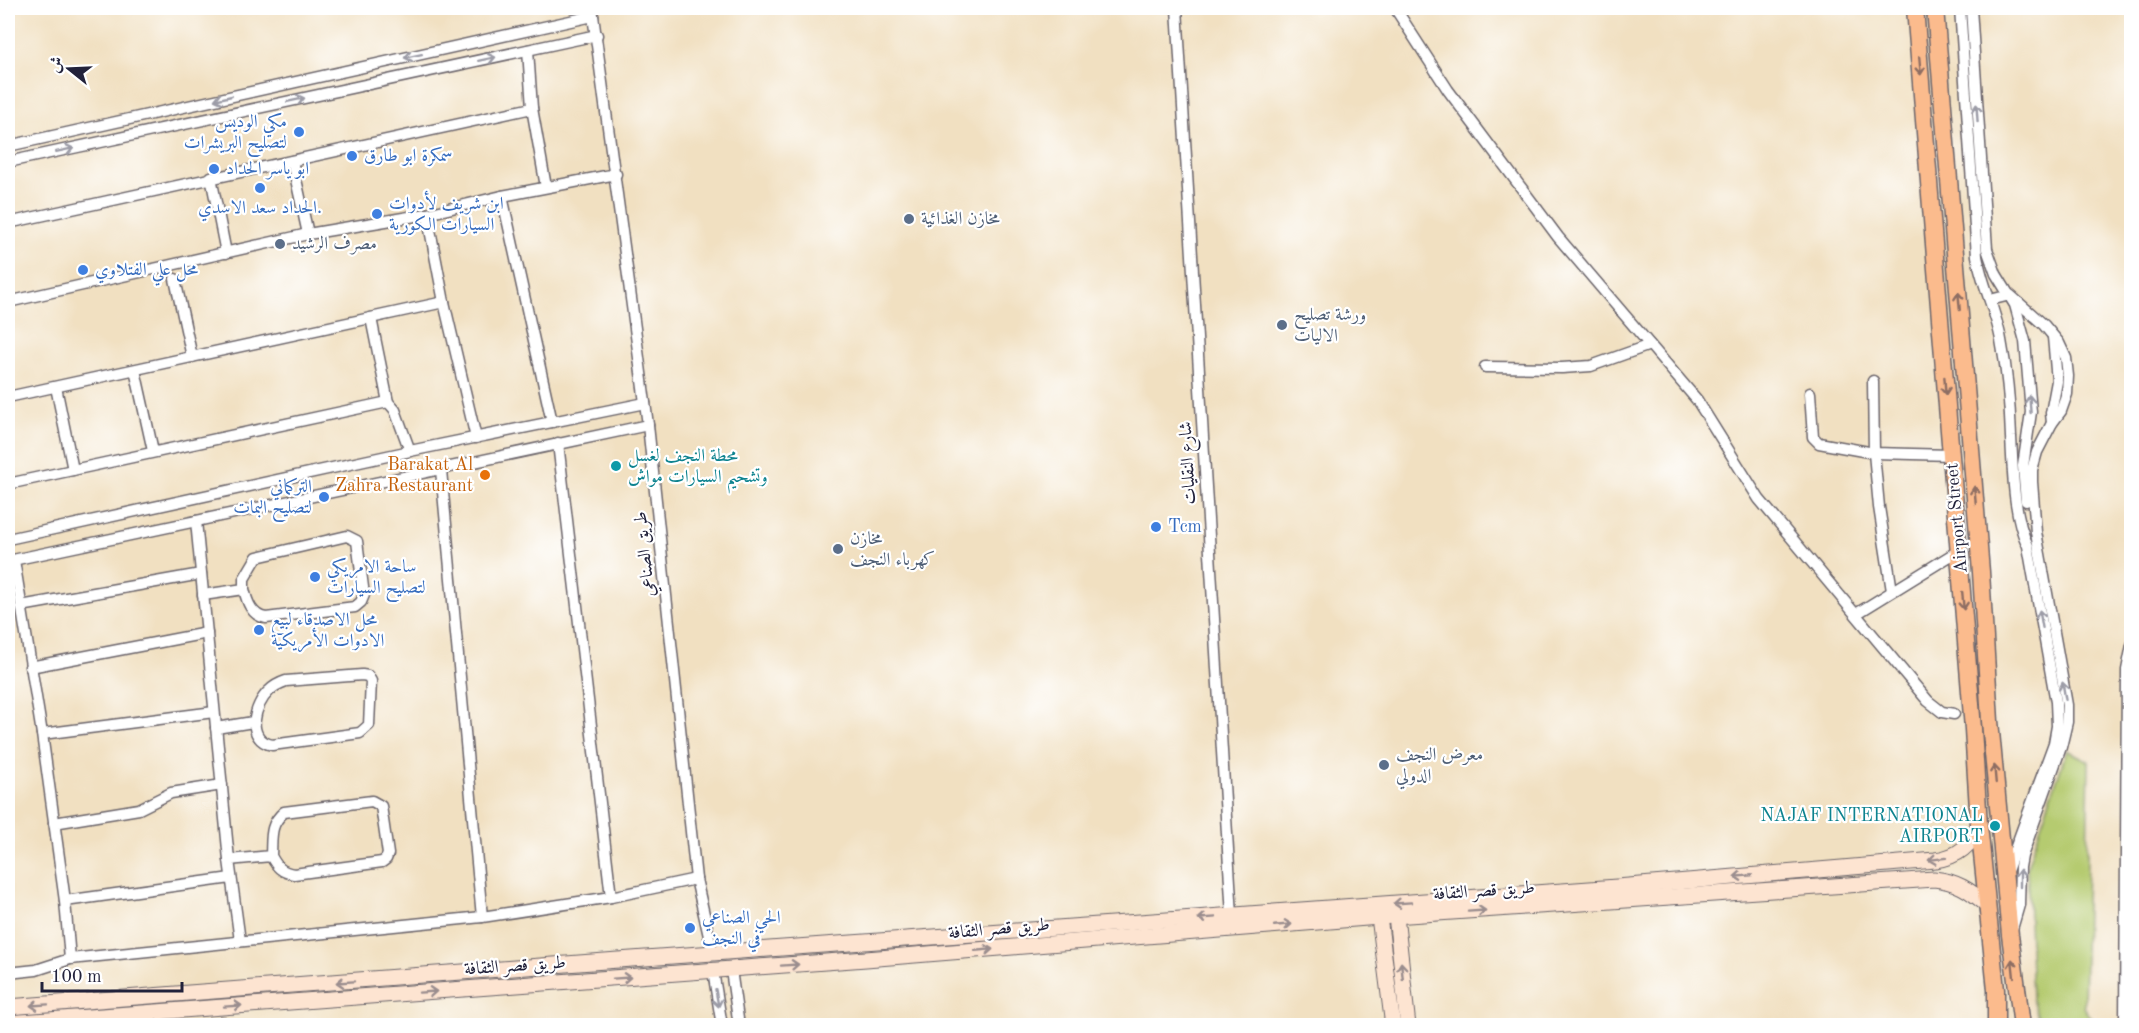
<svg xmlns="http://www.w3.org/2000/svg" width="2139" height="1033" viewBox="0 0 2139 1033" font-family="'Old Standard TT',Amiri,serif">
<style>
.green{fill:#b5cb70;stroke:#6c7656;stroke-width:1.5}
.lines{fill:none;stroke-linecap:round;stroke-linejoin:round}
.street-casing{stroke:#6a646a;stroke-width:13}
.secondary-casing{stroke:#6a646a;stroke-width:17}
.primary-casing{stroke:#6a646a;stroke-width:19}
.street{stroke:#fff;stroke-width:10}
.secondary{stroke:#fde4d1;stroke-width:15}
.primary{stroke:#fbbb8d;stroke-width:16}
.oneway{stroke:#9c9ca7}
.oneway2{stroke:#8e6e64}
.oneway3{stroke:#9a8d8e}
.shop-dot{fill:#3f7fe0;stroke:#fff;stroke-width:2}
.service-dot{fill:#5c6f8a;stroke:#fff;stroke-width:2}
.culture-dot{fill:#0f9aa8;stroke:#fff;stroke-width:2}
.food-dot{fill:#e8710a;stroke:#fff;stroke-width:2}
.labels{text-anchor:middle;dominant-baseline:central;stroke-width:4.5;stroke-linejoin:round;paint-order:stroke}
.shop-label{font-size:18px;fill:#366cbe;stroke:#fff;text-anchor:start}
.service-label{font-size:18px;fill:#4e5e75;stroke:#fff;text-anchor:start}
.culture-label{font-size:18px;fill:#0d838f;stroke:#fff;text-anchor:start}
.street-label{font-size:18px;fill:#22223b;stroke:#fff}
.food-label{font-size:18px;fill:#c56008;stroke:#fff;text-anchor:end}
</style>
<rect width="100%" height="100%" fill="#fff"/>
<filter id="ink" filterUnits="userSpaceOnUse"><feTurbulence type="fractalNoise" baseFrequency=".0167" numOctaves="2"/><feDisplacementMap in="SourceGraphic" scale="12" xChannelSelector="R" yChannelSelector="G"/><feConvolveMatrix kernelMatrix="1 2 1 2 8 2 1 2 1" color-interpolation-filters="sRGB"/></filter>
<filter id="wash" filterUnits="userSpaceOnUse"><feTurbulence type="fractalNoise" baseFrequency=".008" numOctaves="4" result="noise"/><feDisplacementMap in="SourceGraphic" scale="24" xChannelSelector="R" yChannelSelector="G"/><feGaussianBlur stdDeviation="1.35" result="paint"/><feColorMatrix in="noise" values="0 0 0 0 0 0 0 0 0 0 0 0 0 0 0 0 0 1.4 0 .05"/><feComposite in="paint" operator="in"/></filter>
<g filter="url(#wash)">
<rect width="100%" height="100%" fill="#f1e0c1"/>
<!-- green -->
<polygon class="green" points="2067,750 2089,761 2084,1007 2096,1025 2041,1025 2032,1000 2027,866"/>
</g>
<g filter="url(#ink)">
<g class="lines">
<defs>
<g id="street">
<polyline points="592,8 648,425 696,879 713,954"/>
<polyline points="1177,8 1232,916"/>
<polyline points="1395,8 1448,90 1558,237 1697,400 1759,499 1928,701 1942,712 1954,714"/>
<path d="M1960,8L1977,256C1982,285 1996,311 2001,340C2007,371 2010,405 2011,437C2013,471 2013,515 2028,546L2056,702L2057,726L2054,743L2007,871"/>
<polyline points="1971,8 1987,249 1996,274 2015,305 2025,341 2031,412 2023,466 2026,501"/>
<polyline points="528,50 532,108 546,187"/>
<polyline points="8,146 593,16"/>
<polyline points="292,161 308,234"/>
<polyline points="8,162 597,35"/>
<polyline points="211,177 226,253"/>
<polyline points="502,196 552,422"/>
<polyline points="427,214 444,302 476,438"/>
<polyline points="8,223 532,108"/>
<polyline points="175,279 192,357"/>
<polyline points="1990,300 2010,295 2044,325 2059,343 2066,358 2068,376 2067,394 2061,411 2052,423 2037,452 2032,470 2032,482 2036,532 2067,705 2067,722 2061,747 2022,856 2020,867 2019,905 2012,929"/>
<polyline points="8,302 308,234 427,214 502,196 616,174"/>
<polyline points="371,318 388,402 395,410 410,451"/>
<polyline points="1485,367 1562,368 1591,366 1650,345"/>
<polyline points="135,370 153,451"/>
<polyline points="1873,381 1874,453 1879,507 1892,591"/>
<polyline points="56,387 73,470"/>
<polyline points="1810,393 1813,437 1819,443 1874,453 1951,455"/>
<polyline points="8,397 444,302"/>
<polyline points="2052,423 2051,413 2057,381 2053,337"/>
<polyline points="558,443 611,897"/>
<polyline points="441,470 482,917"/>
<polyline points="8,484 388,402"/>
<polyline points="196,521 229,860 240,941"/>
<polyline points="8,539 410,451 645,403"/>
<polyline points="14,560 42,734 214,712"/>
<polyline points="8,561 648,425"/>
<path d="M203,595L244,589C247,602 252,616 266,618L355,607L361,602L364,595L357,541L347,536L257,557L244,579V589"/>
<polyline points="21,606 201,574"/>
<polyline points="1856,614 1958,551"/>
<polyline points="30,667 207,633"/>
<path d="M362,675L368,676L371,681L369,725L360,733L272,745C245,739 254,705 269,691C274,686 280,683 286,681Z"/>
<polyline points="216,728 253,722"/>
<polyline points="42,734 65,901 70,959"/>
<polyline points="54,823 139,809 171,793 222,785"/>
<path d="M229,860L271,856C277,867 281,872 294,874L382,862L386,859L388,854L381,806L372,801L284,812C269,825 272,837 271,856"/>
<polyline points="65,901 231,878"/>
<polyline points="731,970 739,1026"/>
<polyline points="713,971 722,1026"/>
<polyline points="8,973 36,970 70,959 482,917 611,897 696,879"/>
<polyline points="2125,1026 2127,670 2132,645"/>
</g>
<g id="secondary">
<polyline points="1396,916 1408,1026"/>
<polyline points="1379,917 1393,1026"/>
<path d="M8,1007L618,960L1617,887L1935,860C1958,857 1971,846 1979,825"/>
<path d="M8,1023L866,959L1379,917L1934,879C1956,881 1970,890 1987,905"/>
</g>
<g id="primary">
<polyline points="1915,8 1973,729 1979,825 1996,990 1996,1026"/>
<polyline points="1935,8 1981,572 1990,721 2010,935 2022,1026"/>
</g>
</defs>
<!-- street casing -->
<use href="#street" class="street-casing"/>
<!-- secondary casing -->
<use href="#secondary" class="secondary-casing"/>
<!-- primary casing -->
<use href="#primary" class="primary-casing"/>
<!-- street -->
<use href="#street" class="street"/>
<!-- secondary -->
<use href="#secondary" class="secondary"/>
<!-- primary -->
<use href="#primary" class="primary"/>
</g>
<!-- one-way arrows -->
<defs><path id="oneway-shaft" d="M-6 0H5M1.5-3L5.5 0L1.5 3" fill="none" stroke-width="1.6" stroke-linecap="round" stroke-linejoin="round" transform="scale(1.5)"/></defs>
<g class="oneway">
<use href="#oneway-shaft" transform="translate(413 56) rotate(168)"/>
<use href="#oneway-shaft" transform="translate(487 59) rotate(-12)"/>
<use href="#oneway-shaft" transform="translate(223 98) rotate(167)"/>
<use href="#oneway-shaft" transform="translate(296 100) rotate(-12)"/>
<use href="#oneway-shaft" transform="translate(1977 113) rotate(-94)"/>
<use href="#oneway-shaft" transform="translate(65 150) rotate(-12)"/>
<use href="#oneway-shaft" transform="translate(2030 404) rotate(-94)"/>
<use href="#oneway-shaft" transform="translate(2041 619) rotate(-100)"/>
<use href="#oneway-shaft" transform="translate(2064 691) rotate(-100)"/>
<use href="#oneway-shaft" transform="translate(2020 878) rotate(-90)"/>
<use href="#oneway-shaft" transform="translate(717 998) rotate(80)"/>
</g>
<g class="oneway2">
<use href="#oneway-shaft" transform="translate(1920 66) rotate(85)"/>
<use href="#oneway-shaft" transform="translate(1959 301) rotate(-95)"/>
<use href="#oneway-shaft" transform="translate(1945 386) rotate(86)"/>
<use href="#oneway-shaft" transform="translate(1975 495) rotate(-95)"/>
<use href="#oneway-shaft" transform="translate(1963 601) rotate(85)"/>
<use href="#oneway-shaft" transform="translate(1995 774) rotate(-95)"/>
<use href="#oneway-shaft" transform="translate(2013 968) rotate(-96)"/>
</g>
<g class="oneway3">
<use href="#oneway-shaft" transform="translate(1937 859) rotate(173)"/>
<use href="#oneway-shaft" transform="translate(1743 876) rotate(175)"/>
<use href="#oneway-shaft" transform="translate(1402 903) rotate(176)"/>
<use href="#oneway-shaft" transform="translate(1477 911) rotate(-4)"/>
<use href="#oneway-shaft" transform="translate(1207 918) rotate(176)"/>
<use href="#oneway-shaft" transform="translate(1283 925) rotate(-5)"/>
<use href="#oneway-shaft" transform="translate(984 950) rotate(-5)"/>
<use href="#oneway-shaft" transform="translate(790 965) rotate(-4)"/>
<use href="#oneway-shaft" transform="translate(1402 971) rotate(-96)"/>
<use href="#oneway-shaft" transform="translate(622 978) rotate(-4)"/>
<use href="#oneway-shaft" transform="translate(345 982) rotate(176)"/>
<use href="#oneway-shaft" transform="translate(428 992) rotate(-4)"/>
<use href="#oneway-shaft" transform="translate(39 1005) rotate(176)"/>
<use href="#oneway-shaft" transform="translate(233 1006) rotate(-4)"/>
</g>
</g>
<!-- markers -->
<g class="shop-dot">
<circle cx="299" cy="132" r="6"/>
<circle cx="352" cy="156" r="6"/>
<circle cx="214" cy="169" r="6"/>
<circle cx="260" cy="188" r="6"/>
<circle cx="377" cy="214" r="6"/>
<circle cx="83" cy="270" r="6"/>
<circle cx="324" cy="497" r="6"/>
<circle cx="1156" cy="527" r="6"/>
<circle cx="315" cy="577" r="6"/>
<circle cx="259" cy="630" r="6"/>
<circle cx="690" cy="928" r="6"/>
</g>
<g class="service-dot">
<circle cx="909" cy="219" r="6"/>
<circle cx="280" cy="244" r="6"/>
<circle cx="1282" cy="325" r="6"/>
<circle cx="838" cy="549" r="6"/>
<circle cx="1384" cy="765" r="6"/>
</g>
<g class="culture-dot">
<circle cx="616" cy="466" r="6"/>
<circle cx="1995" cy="826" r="6"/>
</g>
<circle class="food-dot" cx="485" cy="475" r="6"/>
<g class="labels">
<!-- shop labels -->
<g class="shop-label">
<text x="287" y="122" text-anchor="end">مكي الوديس<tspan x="287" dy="21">لتصليح البريشرات</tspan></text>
<text x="364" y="156">سمكرة ابو طارق</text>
<text x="226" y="169">ابو ياسر الحداد</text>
<text x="389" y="204">ابن شريف لأدوات<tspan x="389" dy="21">السيارات الكورية</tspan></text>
<text x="260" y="208" text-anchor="middle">الحداد سعد الاسدي.</text>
<text x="95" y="270">محل علي الفتلاوي</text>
<text x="312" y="487" text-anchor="end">التركماني<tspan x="312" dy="21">لتصليح البمات</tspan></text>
<text x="1168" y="527">Tcm</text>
<text x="327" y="567">ساحة الامريكي<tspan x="327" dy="21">لتصليح السيارات</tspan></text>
<text x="271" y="620">محل الاصدقاء لبيع<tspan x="271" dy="21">الادوات الأمريكية</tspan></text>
<text x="702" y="918">الحي الصناعي<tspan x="702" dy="21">في النجف</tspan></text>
</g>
<!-- service labels -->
<g class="service-label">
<text x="921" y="219">مخازن الغذائية</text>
<text x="292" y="244">مصرف الرشيد</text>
<text x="1294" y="315">ورشة تصليح<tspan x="1294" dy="21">الاليات</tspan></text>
<text x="850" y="539">مخازن<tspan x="850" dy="21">كهرباء النجف</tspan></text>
<text x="1396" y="755">معرض النجف<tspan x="1396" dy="21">الدولي</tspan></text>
</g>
<!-- culture labels -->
<g class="culture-label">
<text x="628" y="456">محطة النجف لغسل<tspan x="628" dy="21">وتشحيم السيارات مواش</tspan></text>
<text x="1983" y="816" text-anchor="end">NAJAF INTERNATIONAL<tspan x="1983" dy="21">AIRPORT</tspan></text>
</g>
<!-- street labels -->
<g class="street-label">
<text transform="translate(1188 463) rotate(-93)">شارع النقليات</text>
<text transform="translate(1957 518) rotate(-95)">Airport Street</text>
<text transform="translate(645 554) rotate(-96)">طريق الصناعي</text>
<text transform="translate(1484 891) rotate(-4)">طريق قصر الثقافة</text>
<text transform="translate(999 929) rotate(-5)">طريق قصر الثقافة</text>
<text transform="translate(515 966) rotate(-4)">طريق قصر الثقافة</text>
</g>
<!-- food labels -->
<g class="food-label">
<text x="473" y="465">Barakat Al<tspan x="473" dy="21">Zahra Restaurant</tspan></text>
</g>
</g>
<!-- margin -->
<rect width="2139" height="1033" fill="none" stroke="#fff" stroke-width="30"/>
<!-- north arrow -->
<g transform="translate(69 69) rotate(288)" stroke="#ffffff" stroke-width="4.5" paint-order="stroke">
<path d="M0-4.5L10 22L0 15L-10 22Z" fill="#22223b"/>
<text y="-9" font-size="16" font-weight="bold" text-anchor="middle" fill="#22223b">ش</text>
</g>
<!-- scale -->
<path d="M42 982v9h140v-9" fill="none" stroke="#22223b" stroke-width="3"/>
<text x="51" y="982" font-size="18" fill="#22223b" stroke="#ffffff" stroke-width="4.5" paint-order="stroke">100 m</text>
</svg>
